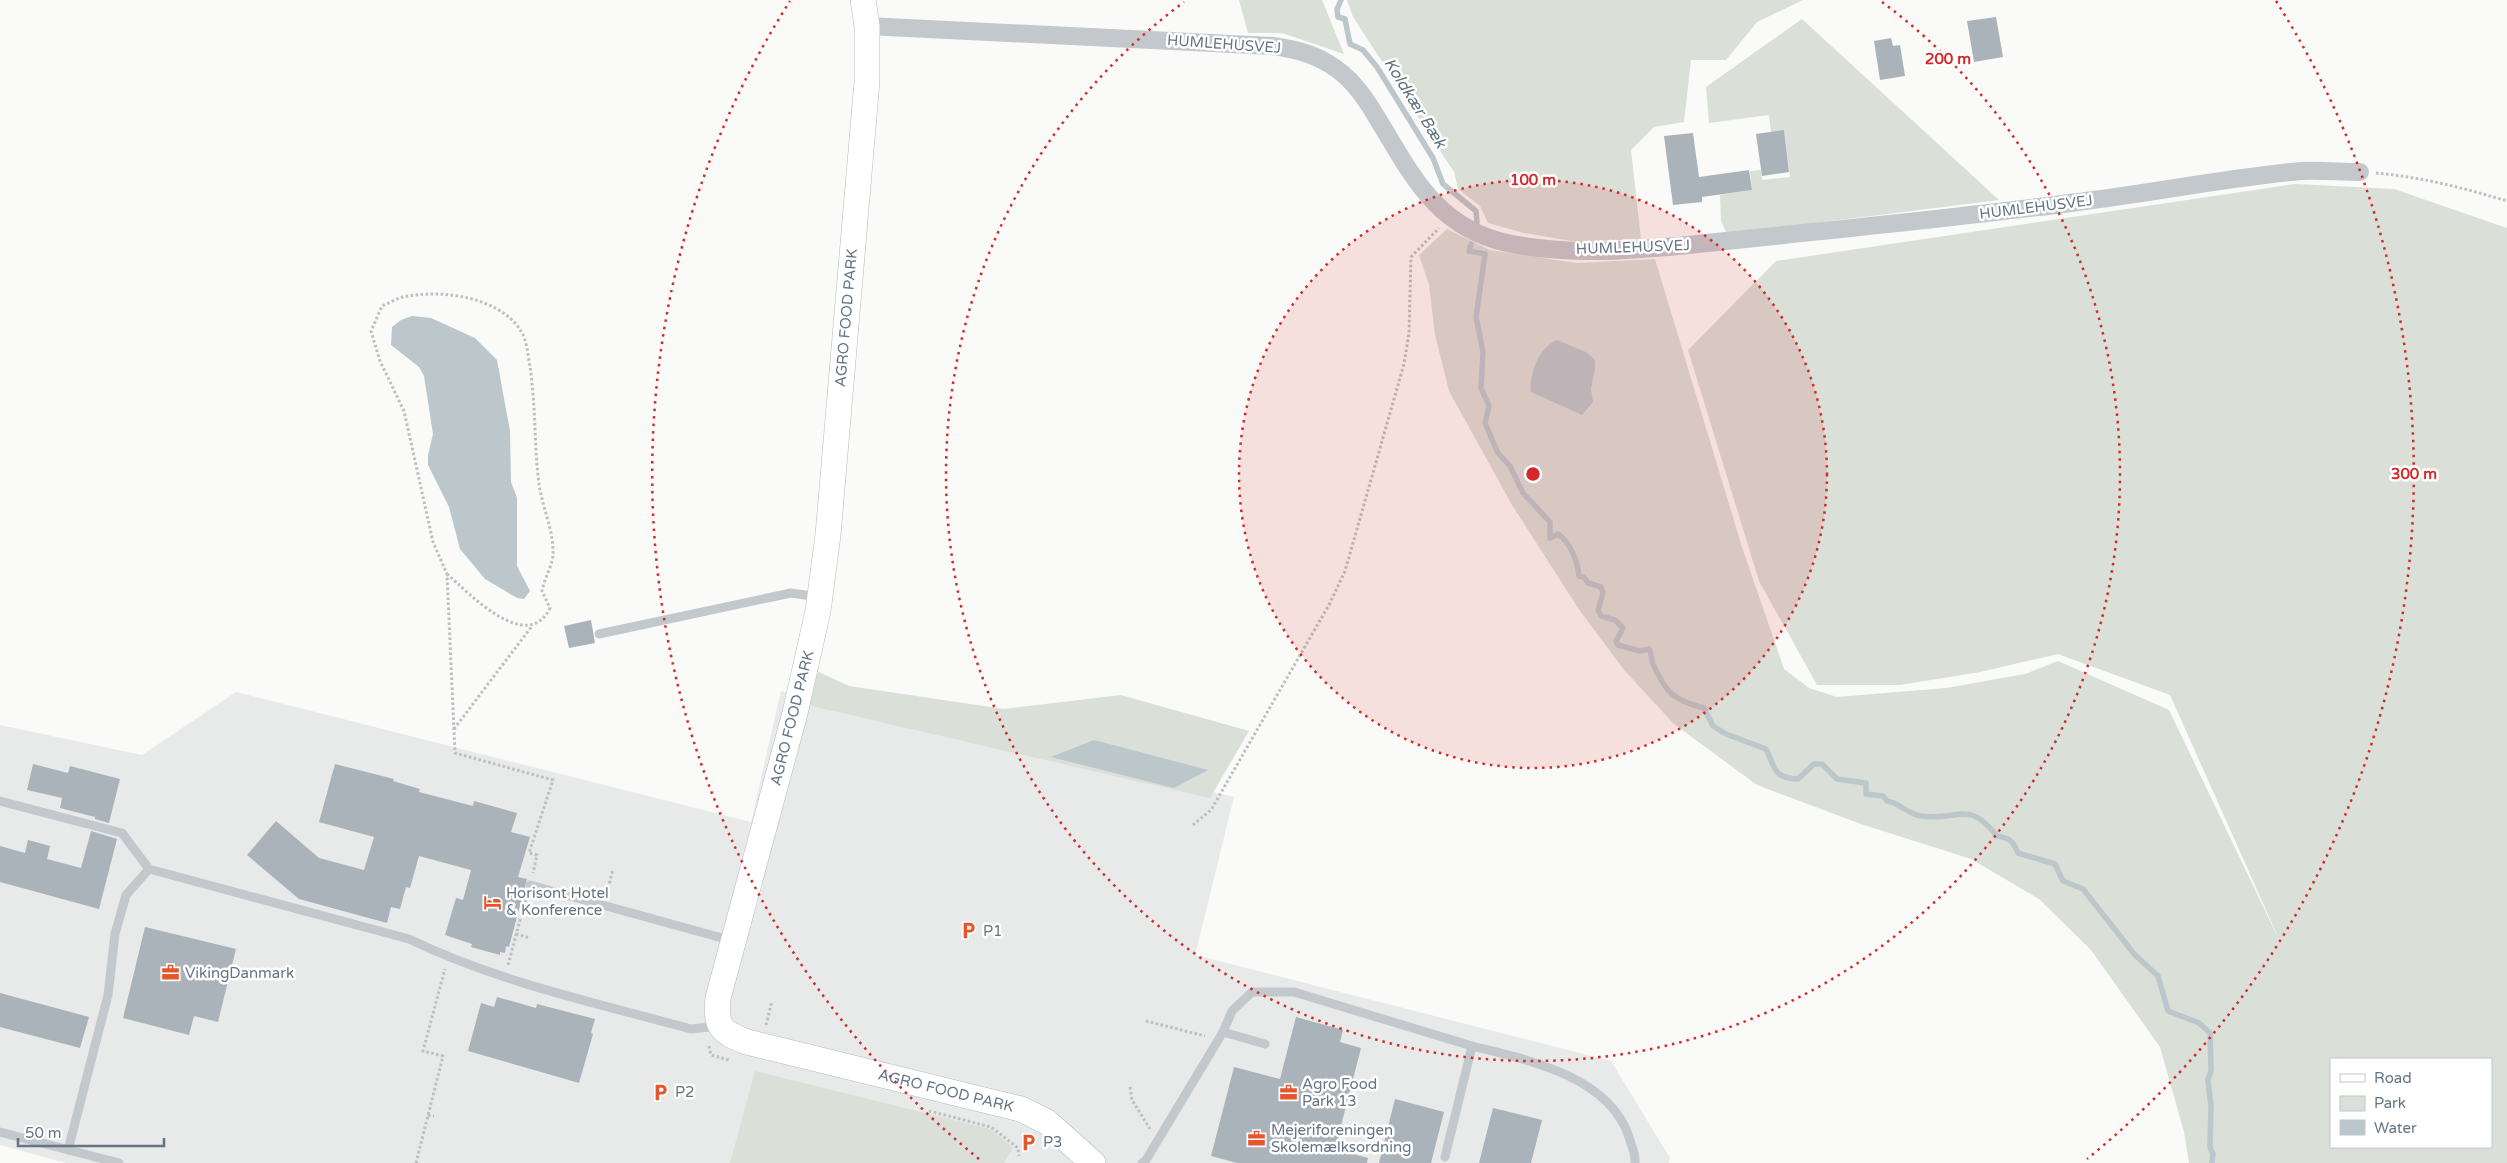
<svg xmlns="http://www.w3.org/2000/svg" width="2507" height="1163" viewBox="0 0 2507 1163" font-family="'Varela Round',sans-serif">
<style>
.built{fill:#e8e9e9}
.green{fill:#dadfd7;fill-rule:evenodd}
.water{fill:#bbc7cb}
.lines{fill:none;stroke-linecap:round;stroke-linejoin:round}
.stream{stroke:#bbc7cb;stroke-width:5.5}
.building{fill:#aab3b9}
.secondary-casing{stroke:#b3babf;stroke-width:26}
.path{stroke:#bbbfc2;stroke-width:3;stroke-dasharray:2.5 2.5;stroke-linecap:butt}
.lane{stroke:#c3c8cc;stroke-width:9}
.street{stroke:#c3c8cc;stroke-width:18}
.secondary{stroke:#fff;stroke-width:25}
.ring{fill:none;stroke:#d62828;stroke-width:2.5;stroke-dasharray:2.5 5}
.labels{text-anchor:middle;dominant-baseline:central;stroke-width:5;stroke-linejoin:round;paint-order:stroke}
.street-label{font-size:15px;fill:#657683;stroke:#fff}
.poi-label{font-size:15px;fill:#657683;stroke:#fff;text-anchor:start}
.water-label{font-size:16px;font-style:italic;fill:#60757c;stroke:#fff}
.centre{fill:#d62828;stroke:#fff;stroke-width:2.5}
.ring-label{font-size:15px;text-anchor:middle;font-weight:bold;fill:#d62828;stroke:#fff;stroke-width:5;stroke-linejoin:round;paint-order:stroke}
</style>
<rect width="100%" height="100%" fill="#fafaf8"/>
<!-- built -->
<polygon class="built" points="781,691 1234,797 1195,955 1611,1061 1670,1158 1669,1163 66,1163 0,1145 0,725 142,755 236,692 751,822"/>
<!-- green -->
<g class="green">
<polygon points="1239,0 1322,0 1344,54 1282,33 1248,33"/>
<polygon points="1347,0 1803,0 1757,22 1726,60 1691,60 1684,122 1654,127 1631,150 1641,239 1578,242 1524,233 1488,223 1480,206 1458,189 1454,172 1353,17"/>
<polygon points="1802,19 1999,200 1727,234 1721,221 1720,195 1752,190 1750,171 1761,170 1762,180 1790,177 1784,130 1771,132 1769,115 1709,123 1706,87"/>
<path d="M2295,184L2394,189L2507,228V1163H2189L2184,1132L2160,1047L2091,950L2039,899L1971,859L1861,824L1757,785L1674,724L1624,670L1578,608L1512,505L1449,391L1435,335L1429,285L1419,255L1447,229L1490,250L1577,263L1655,259L1742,547L1784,669L1809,688L1837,697L1946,688L2025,674L2058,661L2169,710L2283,948L2170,695L2058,654L1980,672L1900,685H1817L1759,581L1688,350L1776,261ZM2331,1059H2491V1147H2331Z"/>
<polygon points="819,672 849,686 1004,709 1121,695 1249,731 1210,798 816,707 808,704 813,681"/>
<polygon points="755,1071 990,1129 1013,1148 1004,1163 730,1163"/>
</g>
<!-- water -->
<g class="water">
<polygon points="412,316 431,318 475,338 497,360 510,431 511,482 517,498 517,566 530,591 524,599 517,598 485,579 460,549 449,507 428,465 428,455 433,434 424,376 419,367 391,345 392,327 401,320"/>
<path d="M1557,340L1586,352L1595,360V369L1591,389L1593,402L1582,415L1531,392C1529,374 1539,347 1557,340Z"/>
<polygon points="1094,740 1208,770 1174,788 1051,757"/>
</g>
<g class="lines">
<!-- stream -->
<g class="stream">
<polyline points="1341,0 1337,9 1338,17 1345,19 1350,44 1363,50 1377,67 1433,158 1443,184 1476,211 1477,222"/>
<path d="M1471,244L1469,251L1485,254L1476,317L1483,352L1481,388L1489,406L1485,423L1498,453L1510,466L1523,493L1550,522V538L1558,534C1570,542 1578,562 1579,576L1584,577L1588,583L1601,587L1603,593L1598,610L1601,616L1615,620L1623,628L1616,641L1618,645L1640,651L1649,649C1652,654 1651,659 1653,664C1666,693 1673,700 1704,708L1713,726L1726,734L1766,749C1776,769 1773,778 1798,779L1814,764H1822L1837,779L1866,783V794L1883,796L1887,801C1900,803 1909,815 1921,816C1959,821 1968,799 1997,836C2010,838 2013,841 2018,853L2055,864L2063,881L2083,889L2135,955L2158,976L2168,1011L2199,1023L2210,1033L2211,1070L2208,1080L2211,1107L2210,1147L2213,1154L2212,1163"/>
</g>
</g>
<!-- building -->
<g class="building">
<polygon points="1996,17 2003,57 1974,62 1967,21"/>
<polygon points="1891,38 1893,46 1900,45 1905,76 1880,80 1874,41"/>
<polygon points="1784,130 1789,172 1762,176 1756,134"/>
<polygon points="1693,133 1699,177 1749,170 1752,190 1702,197 1702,202 1673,205 1664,136"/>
<polygon points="591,620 595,643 569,648 564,626"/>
<polygon points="33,764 68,773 70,766 120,779 109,823 95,819 95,817 60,808 62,798 27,790"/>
<polygon points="335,764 394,779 393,781 420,789 419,792 473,806 474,801 517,813 511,832 530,837 518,877 527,879 509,947 506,946 505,953 500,952 500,955 471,947 472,944 445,935 456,898 463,900 471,870 419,856 410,888 406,887 400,909 391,907 387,923 299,899 247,855 276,821 319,858 364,870 374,837 319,822"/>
<polygon points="91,831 117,839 99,909 0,882 0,846 25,853 28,840 50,846 47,859 81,868"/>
<polygon points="145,927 236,949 218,1022 194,1016 189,1035 123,1018"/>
<polygon points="0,993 89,1017 80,1048 0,1027"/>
<polygon points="497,997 536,1008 537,1004 595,1019 591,1033 593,1034 579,1083 468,1051 481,1003 494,1007"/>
<polygon points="1296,1017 1343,1030 1340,1042 1361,1048 1335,1149 1368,1158 1367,1163 1237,1163 1211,1156 1234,1067 1280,1079"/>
<polygon points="1395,1099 1444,1112 1431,1163 1379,1163"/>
<polygon points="1493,1108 1542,1120 1531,1163 1479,1163"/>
</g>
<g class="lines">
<defs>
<g id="secondary">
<path id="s1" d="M863,0L867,26V81L828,535L818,611L795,713L718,998C715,1027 721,1032 747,1042L1021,1109L1047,1122L1093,1163"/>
</g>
</defs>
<!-- secondary casing -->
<use href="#secondary" class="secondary-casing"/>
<!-- path -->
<g class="path">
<path d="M2376,173C2421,177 2464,188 2507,201"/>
<path d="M447,574C469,593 527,655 550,608L542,591C544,578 554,564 553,551C553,528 542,507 539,484C534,446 536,406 530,367C528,356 527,340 521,331C499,296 440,289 403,297C396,299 389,303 382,306L371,331L380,361L404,411L433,542L447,574L455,753L553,780L529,853L537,855L533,873"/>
<polyline points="454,729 532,626"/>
<polyline points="1193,825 1211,810 1330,603 1345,571 1404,364 1409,333 1411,257 1439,228"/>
<polyline points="607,893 613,869"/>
<polyline points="516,934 530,938"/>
<polyline points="508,965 526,898"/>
<polyline points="1146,1021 1205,1036"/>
<polyline points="766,1025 772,1001"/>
<polyline points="709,1046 711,1055 729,1060"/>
<polyline points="1130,1087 1132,1100 1150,1129"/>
<polyline points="929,1111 991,1127 1018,1148 1019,1156"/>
<polyline points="428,1115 434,1116"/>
<polyline points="416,1163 443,1056 423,1051 445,969"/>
</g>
<!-- lane -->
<g class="lane">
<polyline points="599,634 791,593 819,597"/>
<path d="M0,801L122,833L149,869L409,939C498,982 596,1003 691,1029L718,1026"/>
<polyline points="530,885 733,941"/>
<polyline points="1223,1032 1232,1011 1252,992 1294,992 1472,1046"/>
<polyline points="0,1132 119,1163"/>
<polyline points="68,1150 108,995 115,934 126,895 149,869"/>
<path d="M1445,1157L1472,1046C1528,1060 1609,1076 1629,1137C1631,1145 1636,1154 1635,1163"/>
<polyline points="1142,1163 1146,1160 1223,1032 1265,1044"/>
</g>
<!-- street -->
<path class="street" d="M867,26L1273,46C1293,49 1312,53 1329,64C1350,76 1364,96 1376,116C1411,173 1435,227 1507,243C1588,260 1673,246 1755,238C1863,227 1971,216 2078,202C2152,193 2226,178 2301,171C2320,170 2341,172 2360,172"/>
<!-- secondary -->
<use href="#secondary" class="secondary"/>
</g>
<!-- distance rings -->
<circle cx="1533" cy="474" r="294" fill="#d62828" fill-opacity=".12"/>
<g class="ring">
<circle cx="1533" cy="474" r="294"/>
<path d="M1882 2A587 587 0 1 1 1184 2"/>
<path d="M979 1159A881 881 0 0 1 790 1M2276 1A881 881 0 0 1 2087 1159"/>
</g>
<!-- icons -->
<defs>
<symbol id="hotel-bare" viewBox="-9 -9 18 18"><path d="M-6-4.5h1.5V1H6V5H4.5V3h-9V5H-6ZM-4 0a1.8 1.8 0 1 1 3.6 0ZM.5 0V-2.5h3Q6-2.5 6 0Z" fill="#e4572e" stroke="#fff" stroke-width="2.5" paint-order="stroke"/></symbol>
<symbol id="parking-bare" viewBox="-9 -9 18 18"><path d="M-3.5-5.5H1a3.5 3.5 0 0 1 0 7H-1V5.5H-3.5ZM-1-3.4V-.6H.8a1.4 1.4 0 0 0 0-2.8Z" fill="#e4572e" stroke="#fff" stroke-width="2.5" paint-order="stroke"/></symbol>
<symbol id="office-bare" viewBox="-9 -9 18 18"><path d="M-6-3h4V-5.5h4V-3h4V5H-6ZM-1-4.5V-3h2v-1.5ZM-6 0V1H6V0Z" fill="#e4572e" stroke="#fff" stroke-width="2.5" paint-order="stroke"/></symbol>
</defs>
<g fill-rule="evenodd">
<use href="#hotel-bare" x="480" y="890" width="25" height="25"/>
<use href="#parking-bare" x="956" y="918" width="25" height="25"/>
<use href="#office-bare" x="158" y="960" width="25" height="25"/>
<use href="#parking-bare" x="648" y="1080" width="25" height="25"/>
<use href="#office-bare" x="1276" y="1080" width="25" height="25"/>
<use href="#office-bare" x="1244" y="1126" width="25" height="25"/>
<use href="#parking-bare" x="1016" y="1130" width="25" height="25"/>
</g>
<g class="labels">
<!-- street labels -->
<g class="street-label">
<text transform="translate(1224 44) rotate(4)">HUMLEHUSVEJ</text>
<text transform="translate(2036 207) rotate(-7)">HUMLEHUSVEJ</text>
<text transform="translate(1633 247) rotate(-2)">HUMLEHUSVEJ</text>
<text transform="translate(846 318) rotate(-85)">AGRO FOOD PARK</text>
<text transform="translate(792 718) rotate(-76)">AGRO FOOD PARK</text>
<text stroke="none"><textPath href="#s1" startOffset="1278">AGRO FOOD PARK</textPath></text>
</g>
<!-- poi labels -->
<g class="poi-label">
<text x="506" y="893">Horisont Hotel<tspan x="506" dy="17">&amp; Konference</tspan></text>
<text x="983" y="931">P1</text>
<text x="185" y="973">VikingDanmark</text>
<text x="1302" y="1084">Agro Food<tspan x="1302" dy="17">Park 13</tspan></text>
<text x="675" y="1092">P2</text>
<text x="1271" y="1130">Mejeriforeningen<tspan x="1271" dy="17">Skolemælksordning</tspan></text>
<text x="1043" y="1142">P3</text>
</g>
<!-- water labels -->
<g class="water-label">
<text transform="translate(1415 103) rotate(58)">Koldkær Bæk</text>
</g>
</g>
<circle cx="1533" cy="474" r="8" class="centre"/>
<g class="ring-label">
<text x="1948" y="64">200 m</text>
<text x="1533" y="185">100 m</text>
<text x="2414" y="479">300 m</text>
</g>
<!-- legend -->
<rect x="2330" y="1058" width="162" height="90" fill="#ffffff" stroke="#c1c8cd"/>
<rect x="2340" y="1074" width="25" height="8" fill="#ffffff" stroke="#c1c8cd"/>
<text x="2374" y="1083" font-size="15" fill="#657683">Road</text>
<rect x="2340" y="1096" width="25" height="15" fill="#dadfd7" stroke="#c1c8cd"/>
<text x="2374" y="1108" font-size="15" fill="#657683">Park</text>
<rect x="2340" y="1120" width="25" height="15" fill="#bbc7cb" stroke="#c1c8cd"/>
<text x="2374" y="1133" font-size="15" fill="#657683">Water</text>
<!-- scale -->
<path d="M18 1138v8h146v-8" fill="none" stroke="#657683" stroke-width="2.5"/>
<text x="25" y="1138" font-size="15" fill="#657683" stroke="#ffffff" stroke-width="4" paint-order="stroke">50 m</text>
</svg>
